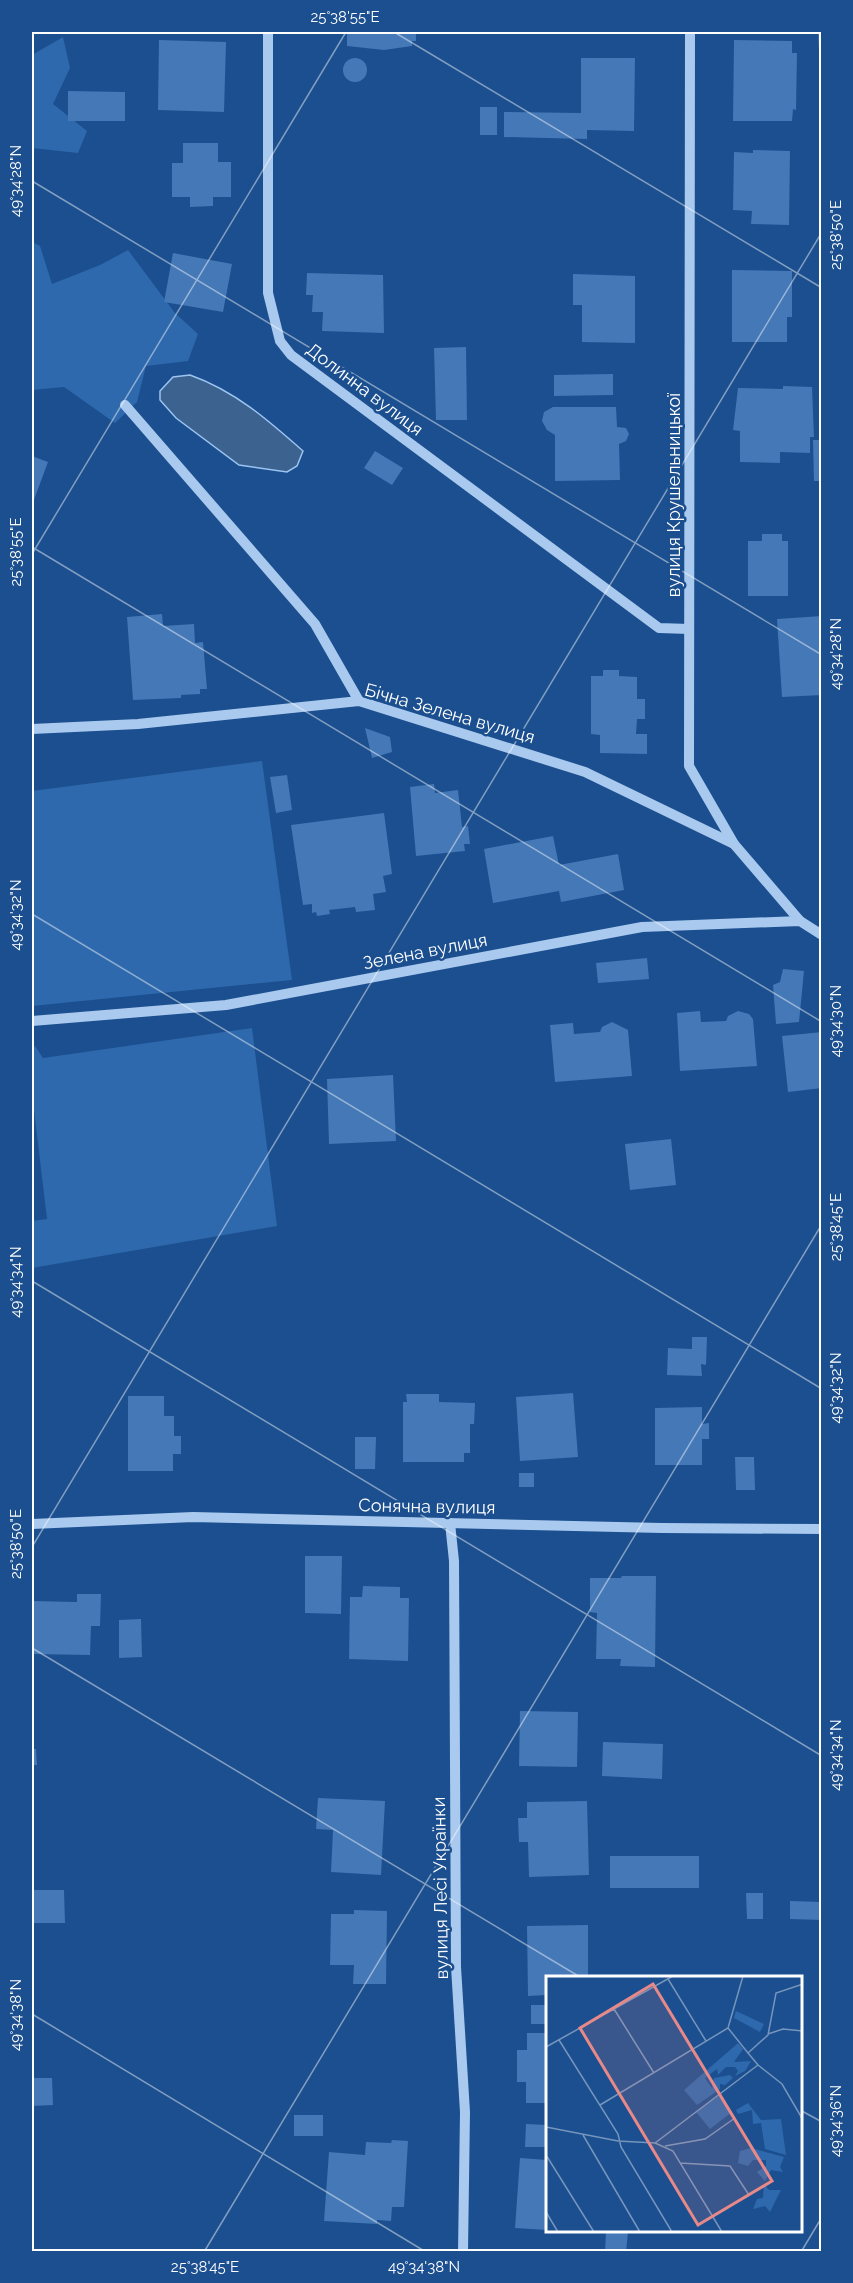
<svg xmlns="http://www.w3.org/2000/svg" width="853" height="2283" viewBox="0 0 853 2283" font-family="Raleway,sans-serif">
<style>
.green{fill:#2e69ad}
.water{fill:#3c6290;stroke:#9cc4f0;stroke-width:1.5}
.building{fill:#4478b7}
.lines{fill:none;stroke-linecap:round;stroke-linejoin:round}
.minor{stroke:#a9c9ee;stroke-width:10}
.ticks{fill:none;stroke:#fff;stroke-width:1.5;stroke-opacity:0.45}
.labels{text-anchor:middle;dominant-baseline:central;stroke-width:5;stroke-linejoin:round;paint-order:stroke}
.street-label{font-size:18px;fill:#fff;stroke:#1b4f8f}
.inset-road{fill:none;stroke:#7695bc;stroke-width:1.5}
.view{fill:#e88989;fill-opacity:0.15;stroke:#e88989;stroke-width:3}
.inset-edge{fill:none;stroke:#fff;stroke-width:3}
.neatline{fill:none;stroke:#fff;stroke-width:2}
.ticks-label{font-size:15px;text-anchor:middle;fill:#fff}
</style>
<rect width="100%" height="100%" fill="#1b4f8f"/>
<!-- green -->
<g class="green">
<polygon points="63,37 70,68 53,104 87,131 78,153 32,148 32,55"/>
<polygon points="32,242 40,246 52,284 100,265 128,250 175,313 198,334 188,361 146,366 137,402 115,423 64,387 32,390"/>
<polygon points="262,761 292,980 32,1006 32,791"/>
<polygon points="252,1028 277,1226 32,1268 32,1221 47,1219 32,1093 32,1045 35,1046 43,1058"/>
</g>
<!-- water -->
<path class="water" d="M190,375C235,391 268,420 303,451L297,466L287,472L239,465L176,418L160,400V391L173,377Z"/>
<!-- building -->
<g class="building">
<polygon points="347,32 416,32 416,41 412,41 412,46 384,50 347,46"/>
<polygon points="818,32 822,32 822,68 820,68"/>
<polygon points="159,40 226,42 224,112 158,110"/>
<polygon points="734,40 792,41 792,53 797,53 796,110 793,109 792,121 733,121"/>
<circle cx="355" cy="70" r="12"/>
<polygon points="581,58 635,58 634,131 587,130 587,139 504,137 504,112 581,113"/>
<polygon points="68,91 125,92 125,121 68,121"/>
<rect x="480" y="107" width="17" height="28"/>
<polygon points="183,143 218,143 218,162 231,162 231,197 213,197 213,206 190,207 190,197 172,197 172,163 183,163"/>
<polygon points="753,150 790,151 789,225 751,224 752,211 733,210 734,152 753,153"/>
<polygon points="173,253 232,264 223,312 164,302"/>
<polygon points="732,270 792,271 792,317 787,317 787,342 732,342"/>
<polygon points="307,273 383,275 384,333 322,331 323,312 312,312 313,295 306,295"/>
<polygon points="573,274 635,276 635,343 582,342 582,305 573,305"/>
<polygon points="466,347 467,420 436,420 434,348"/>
<polygon points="613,374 613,395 554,396 554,375"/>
<polygon points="783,386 812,387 814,437 810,437 810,453 780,452 780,463 740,462 740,431 733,430 738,388 783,389"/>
<polygon points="553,407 616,407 617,427 626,428 629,434 626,441 619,444 620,480 555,481 555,435 547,430 542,421 544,412"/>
<polygon points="813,440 822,440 822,481 814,481"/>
<polygon points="375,451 403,468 392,485 364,468"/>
<polygon points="32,456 48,462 32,505"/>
<polygon points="762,534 782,534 782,541 788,541 788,596 748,596 748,541 762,541"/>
<polygon points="162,614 163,626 194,624 195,643 203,642 207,689 200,689 200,694 181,695 181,698 133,700 127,617"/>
<polygon points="822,616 822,695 782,697 777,619"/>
<polygon points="603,670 619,670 619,676 637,677 637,699 645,699 645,719 637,719 636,734 647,734 647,754 600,753 600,735 591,734 591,676 603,676"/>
<polygon points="365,728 390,737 392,752 372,758"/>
<polygon points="287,775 292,810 276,813 270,777"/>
<polygon points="434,784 435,793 458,790 462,827 468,826 470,844 464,844 465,851 416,856 410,787"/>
<polygon points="384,813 392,874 383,876 386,892 373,894 375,910 356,912 355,907 329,910 330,914 317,916 316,912 312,913 312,904 303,905 291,825"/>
<polygon points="553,836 559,865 618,854 624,890 561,902 559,891 493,903 484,849"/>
<polygon points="647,958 649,979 598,983 596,963"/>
<polygon points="783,969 804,971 799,1022 776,1024 773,985 780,982"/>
<polygon points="700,1011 701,1022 726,1021 728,1016 738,1011 749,1014 753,1019 757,1066 680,1071 677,1013"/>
<polygon points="612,1022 628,1030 632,1076 555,1082 550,1025 573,1023 574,1034 600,1032 602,1027"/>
<polygon points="822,1032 822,1088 788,1092 782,1036"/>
<polygon points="393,1075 396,1141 329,1144 327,1079"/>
<polygon points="671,1139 676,1185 630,1190 625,1144"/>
<polygon points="692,1337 707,1337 706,1365 701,1364 702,1376 667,1375 668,1348 692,1349"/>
<polygon points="573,1393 578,1457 520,1461 516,1397"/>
<polygon points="406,1394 439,1394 439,1402 475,1403 474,1424 470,1424 470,1453 464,1453 464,1462 403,1462 403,1402 407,1402"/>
<polygon points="128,1396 164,1396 164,1416 174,1416 174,1436 181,1436 181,1454 173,1454 173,1471 128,1471"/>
<polygon points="702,1407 702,1424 709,1423 709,1439 702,1439 702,1465 655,1465 655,1408"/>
<polygon points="355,1437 376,1437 375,1469 355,1469"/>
<polygon points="735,1457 754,1457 755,1490 736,1490"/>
<rect x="519" y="1473" width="15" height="14"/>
<polygon points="305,1556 342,1556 341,1614 305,1613"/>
<polygon points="622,1576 656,1576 655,1667 620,1666 621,1659 596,1659 597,1613 590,1612 590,1578 621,1578"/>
<polygon points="363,1586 400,1587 400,1598 409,1598 408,1661 349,1659 350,1597 362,1597"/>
<polygon points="77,1594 101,1594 100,1626 91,1626 90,1655 32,1654 33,1601 77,1602"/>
<polygon points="141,1619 142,1657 119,1658 119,1620"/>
<polygon points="520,1711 578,1712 577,1767 519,1766"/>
<polygon points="603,1742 663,1744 662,1779 602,1776"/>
<polygon points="32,1749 36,1749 37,1765 32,1765"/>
<polygon points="318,1798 385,1801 381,1875 331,1872 333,1830 316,1829"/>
<polygon points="587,1801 589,1875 529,1877 528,1842 519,1842 518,1818 527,1818 527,1802"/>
<rect x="610" y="1856" width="89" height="32"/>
<polygon points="32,1890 64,1890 65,1923 32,1923"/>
<polygon points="746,1893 763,1893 763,1919 747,1919"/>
<polygon points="790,1901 822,1902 822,1920 790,1919"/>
<polygon points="354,1910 387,1911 386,1984 353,1984 354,1965 330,1965 331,1914 354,1914"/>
<polygon points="588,1925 588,1977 547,1977 547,1995 528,1996 527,1926"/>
<rect x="531" y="2005" width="16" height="19"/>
<polygon points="527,2033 547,2033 547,2103 526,2103 526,2082 517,2082 517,2050 527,2050"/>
<polygon points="32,2078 52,2078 53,2105 32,2106"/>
<rect x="294" y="2115" width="29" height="21"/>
<polygon points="526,2124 547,2125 547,2147 525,2147"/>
<polygon points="392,2140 408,2141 404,2207 392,2207 391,2221 377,2220 377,2224 324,2221 329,2152 365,2155 366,2142 391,2143"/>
<polygon points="520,2158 547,2160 547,2230 515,2228"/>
<polygon points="606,2231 628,2232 626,2252 605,2252"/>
</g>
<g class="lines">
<!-- minor -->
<g class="minor">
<polyline points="268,32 268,293 280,341 291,355 659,628 689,629"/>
<polyline points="690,32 689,766 734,844 800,921"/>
<polyline points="125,405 315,624 359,701"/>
<polyline points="32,729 138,724 359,701 585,772 734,844"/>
<polyline points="32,1021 226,1005 642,927 800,921 822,935"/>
<polyline points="450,1523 454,1561 456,1967 465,2112 463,2252"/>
<polyline points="32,1524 193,1517 662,1528 822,1529"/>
</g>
</g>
<!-- ticks -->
<path class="ticks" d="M394,32L822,288M32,181L822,655M32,547L822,1022M32,554L346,32M32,914L822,1389M32,1281L822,1756M32,1547L822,232M32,1648L580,1977M32,2014L426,2252M800,2110L822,2122M204,2252L822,1224M801,2252L822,2217"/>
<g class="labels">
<!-- street labels -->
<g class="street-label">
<text transform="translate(365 389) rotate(37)">Долинна вулиця</text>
<text transform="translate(673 495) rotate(-90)">вулиця Крушельницької</text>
<text transform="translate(450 713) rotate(16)">Бічна Зелена вулиця</text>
<text transform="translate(425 951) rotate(-11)">Зелена вулиця</text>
<text transform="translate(427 1506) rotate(1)">Сонячна вулиця</text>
<text transform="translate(440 1888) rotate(-91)">вулиця Лесі Українки</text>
</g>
</g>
<!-- overview -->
<g transform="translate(546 1976)">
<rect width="256" height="256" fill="#1b4f8f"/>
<path d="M190,35L218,48L214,56L188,42ZM192,67L197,73L188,86L205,85L199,95L189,100L192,95L189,91H180L172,99L171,93L159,102L166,112L168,102L184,99L187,102L179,109L174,108V113L151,129L138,114ZM172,119L186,136L164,153L150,136ZM202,127L215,144L235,143L240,179L219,173L215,147L207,148L206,134L192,138L190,134ZM205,172L238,181L234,191L237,196L225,194L219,205L211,196L220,190V184H207L202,190L192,187L194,175ZM218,208L223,214H235L224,236L219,230L207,233L211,223L217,222Z" fill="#2e69ad"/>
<path class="inset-road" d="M122,3L160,65M68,33L108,97M182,52L202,77M222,58L237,53L257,55M13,64L72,158L75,171L126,256M0,71L127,0M212,89L236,108L257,144M54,129L182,52L197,0M0,151L72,165L109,167L212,89L202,77L222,59L230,17L257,8M37,159L94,256M109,167L127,175L176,256M119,170L159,163L189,142M0,179L48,256M134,187L184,190L203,219M0,236L12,256"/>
<path class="view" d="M107,8L226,205L152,249L34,52Z"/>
<rect width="256" height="256" class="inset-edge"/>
</g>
<!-- border -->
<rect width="853" height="2283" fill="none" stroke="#1b4f8f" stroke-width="66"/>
<rect x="33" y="33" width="787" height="2217" class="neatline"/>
<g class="ticks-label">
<text x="345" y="22">25°38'55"E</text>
<text transform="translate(16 181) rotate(-90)" y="5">49°34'28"N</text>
<text transform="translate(836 235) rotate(-90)" y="5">25°38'50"E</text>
<text transform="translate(16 552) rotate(-90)" y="5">25°38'55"E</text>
<text transform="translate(836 654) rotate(-90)" y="5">49°34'28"N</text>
<text transform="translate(16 915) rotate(-90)" y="5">49°34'32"N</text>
<text transform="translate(836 1021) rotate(-90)" y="5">49°34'30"N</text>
<text transform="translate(836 1227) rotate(-90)" y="5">25°38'45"E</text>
<text transform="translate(16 1282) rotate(-90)" y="5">49°34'34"N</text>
<text transform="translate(836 1388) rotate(-90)" y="5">49°34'32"N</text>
<text transform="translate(16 1544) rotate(-90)" y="5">25°38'50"E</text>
<text transform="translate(836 1755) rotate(-90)" y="5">49°34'34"N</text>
<text transform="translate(16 2015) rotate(-90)" y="5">49°34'38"N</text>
<text transform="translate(836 2121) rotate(-90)" y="5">49°34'36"N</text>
<text x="205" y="2272">25°38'45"E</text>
<text x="424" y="2272">49°34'38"N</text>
</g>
</svg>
